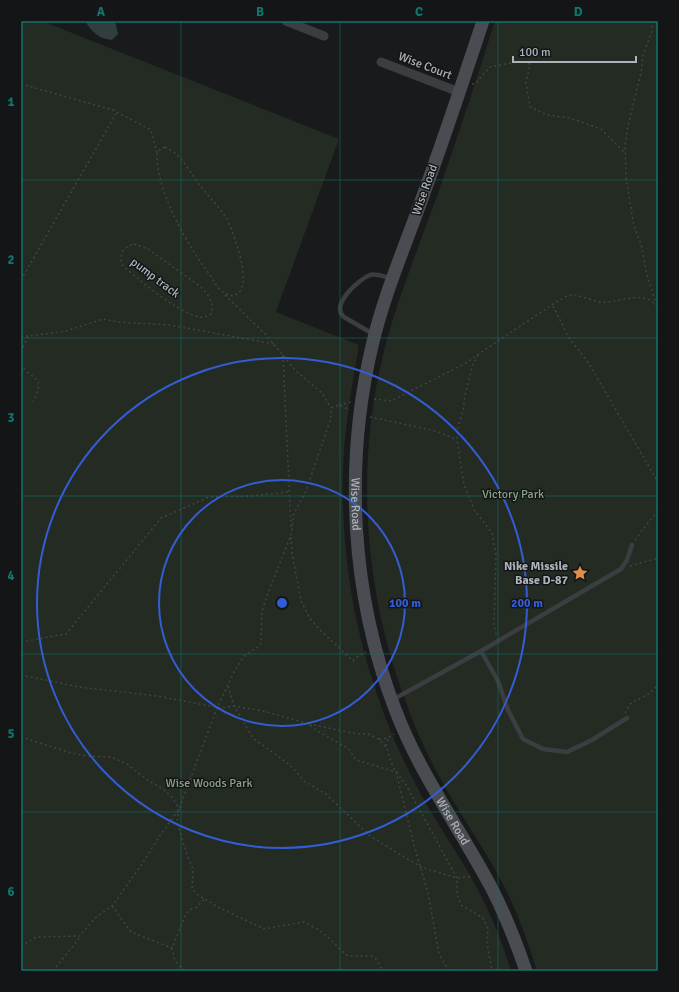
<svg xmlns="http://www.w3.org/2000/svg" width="679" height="992" viewBox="0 0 679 992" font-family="Signika,sans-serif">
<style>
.green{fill:#242b23}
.water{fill:#323d40}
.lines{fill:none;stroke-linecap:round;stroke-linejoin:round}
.path{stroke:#414447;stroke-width:1.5;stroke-dasharray:2 3;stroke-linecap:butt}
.lane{stroke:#3b3d40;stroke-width:4.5}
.street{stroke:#3b3d40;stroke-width:9}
.secondary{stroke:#494c50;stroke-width:13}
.grid{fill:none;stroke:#0f766e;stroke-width:1;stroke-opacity:0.55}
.ring{fill:none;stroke:#335dd4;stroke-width:2}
.labels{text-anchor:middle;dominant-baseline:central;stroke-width:3;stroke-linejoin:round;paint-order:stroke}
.street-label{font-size:12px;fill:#adb3ba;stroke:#141516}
.park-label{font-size:12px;fill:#8aa386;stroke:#141516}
.poi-label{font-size:12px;font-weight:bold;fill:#adb3ba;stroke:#141516;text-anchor:end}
.centre{fill:#335dd4;stroke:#141516;stroke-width:2}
.ring-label{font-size:12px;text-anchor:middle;font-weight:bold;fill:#335dd4;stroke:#141516;stroke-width:3;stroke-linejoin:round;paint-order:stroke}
.neatline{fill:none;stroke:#0f766e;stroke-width:1.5}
.grid-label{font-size:13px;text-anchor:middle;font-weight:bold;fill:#0f766e}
</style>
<rect width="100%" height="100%" fill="#191a1b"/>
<!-- green -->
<g class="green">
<path d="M21,21H42L339,139L276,312L359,345C352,387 344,428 343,471C340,579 365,688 416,785C430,813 448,838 464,865C484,898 500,934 511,971H21Z"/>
<path d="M495,21H658V971H537C528,942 518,914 504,886C485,849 460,815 440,778C426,753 414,726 405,699C364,590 355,465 384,351C399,292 423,237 443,179C461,127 478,74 495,21Z"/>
</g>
<!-- water -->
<path class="water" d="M85,21H115L118,34L112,40C99,39 92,32 85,21Z"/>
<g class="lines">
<!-- path -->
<g class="path">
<polyline points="653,21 652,31 643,55 641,73 628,126 625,145 626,178 634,226 641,244 647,275 656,304"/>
<polyline points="21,84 113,110 151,130 157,153"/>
<polyline points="472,84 475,84 490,67 522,61 530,64 526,83 530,107 547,115 570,118 601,129 625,153"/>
<path d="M165,147C182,155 187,168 198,183C206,194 217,204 225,216C233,229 248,273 242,287C241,291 238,294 234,296C221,295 216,285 210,275C187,245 156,191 157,153L161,149Z"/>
<path d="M134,244L148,249L201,287C208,294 215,304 211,314C207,316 203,318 199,317C175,311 142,282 123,266C118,255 123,247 134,244Z"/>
<polyline points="21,280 117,112"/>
<polyline points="225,295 267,336 296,371 322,393 331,408"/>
<polyline points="553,306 569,338 588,362 655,477 658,485"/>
<polyline points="21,337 66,331 103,319 118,322 170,325 274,344"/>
<polyline points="21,352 28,336"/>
<polyline points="283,355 291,528"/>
<polyline points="478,355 472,367 465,395 463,411 458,427 457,440 464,485 475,511 492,533 496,555 494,624 496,635"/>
<path d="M21,364C29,381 48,373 33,402"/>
<path d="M374,399L391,401L464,364L556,302L569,295C580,295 590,300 600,302C618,304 647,287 658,309"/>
<polyline points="339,405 352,402"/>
<polyline points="370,417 436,431 457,440"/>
<polyline points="291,537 292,553 301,601 309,617 319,629 353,661 359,655 366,652"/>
<polyline points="635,540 658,510"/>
<polyline points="630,566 658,558"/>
<polyline points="21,642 66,634 161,518 209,497 253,496 288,492"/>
<polyline points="21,675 79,687 157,696 221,708 234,706 253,738 290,765 304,781 326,794 370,836 421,867 457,878 473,876"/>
<polyline points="228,686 234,706 263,711 309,724 316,730 349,749 356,760 396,772 414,845 428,893 439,954 449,971"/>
<polyline points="625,713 630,704 650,693 658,685"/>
<polyline points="309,724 357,734 368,734 379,739 386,747 393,767 406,785 457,878 457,894 461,905 483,918 488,929 487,943 492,971"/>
<polyline points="21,737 71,753 87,756 111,757 127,764 146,779 163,789 172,797 179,809 177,822 187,855 193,869 192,889 198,895 218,907 264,929 304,922 319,930 329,938 346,955 351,956 371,956 376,959 383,971"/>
<polyline points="379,739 388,738 394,734"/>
<polyline points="386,746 388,738"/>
<polyline points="112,906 131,932 172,948"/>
<polyline points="21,946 36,937 80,936 95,918 112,906 140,867 159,837 179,809 217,708 234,672 244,656 258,647 261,643 262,611 268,593 291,535 294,513 306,491 331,418 331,408 339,405 350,410"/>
<polyline points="53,971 80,937"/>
<polyline points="184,971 175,961 172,948 186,914 191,909 197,907 204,899"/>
</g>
<!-- lane -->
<g class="lane">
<path d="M373,334L344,317C330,305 358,280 370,275C377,273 385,277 392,279"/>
<polyline points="481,651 498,681 508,710 523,739 543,749 567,752 592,740 627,718"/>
<polyline points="394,699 481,651 621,569 627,560 632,545"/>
</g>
<!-- street -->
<g class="street">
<polyline points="286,21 324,36"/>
<polyline points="381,62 459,92"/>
</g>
<!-- secondary -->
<path class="secondary" id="s1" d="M483,21C464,78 445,136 424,193C406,244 384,294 372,346C344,465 351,595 395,709C419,773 459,827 491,887C505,914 516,942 526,971"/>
</g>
<!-- grid -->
<path class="grid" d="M181,21V971M340,21V971M498,21V971M21,180H658M21,338H658M21,496H658M21,654H658M21,812H658"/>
<!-- distance rings -->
<g class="ring">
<circle cx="282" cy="603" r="123"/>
<circle cx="282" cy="603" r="245"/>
</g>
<!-- icons -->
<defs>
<symbol id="sight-bare" viewBox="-9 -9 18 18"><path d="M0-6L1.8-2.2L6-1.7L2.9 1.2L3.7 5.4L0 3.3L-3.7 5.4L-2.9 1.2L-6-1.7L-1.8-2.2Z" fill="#e28e4a" stroke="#141516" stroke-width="2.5" paint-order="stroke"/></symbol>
</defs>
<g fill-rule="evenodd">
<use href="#sight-bare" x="569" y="562" width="22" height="22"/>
</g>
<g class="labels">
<!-- street labels -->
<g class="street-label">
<text transform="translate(425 66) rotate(21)">Wise Court</text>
<text transform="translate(425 190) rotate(-70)">Wise Road</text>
<text transform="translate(155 278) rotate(37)">pump track</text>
<text stroke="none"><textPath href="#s1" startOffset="503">Wise Road</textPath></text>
<text stroke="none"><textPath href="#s1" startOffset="839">Wise Road</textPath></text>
</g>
<!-- park labels -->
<g class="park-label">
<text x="513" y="494">Victory Park</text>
<text x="209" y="783">Wise Woods Park</text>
</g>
<!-- poi labels -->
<g class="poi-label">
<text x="568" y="566">Nike Missile<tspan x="568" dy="14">Base D-87</tspan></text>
</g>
</g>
<circle cx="282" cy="603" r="6" class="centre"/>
<g class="ring-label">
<text x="405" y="607">100 m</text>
<text x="527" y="607">200 m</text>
</g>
<!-- border -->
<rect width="679" height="992" fill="none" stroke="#141516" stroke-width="44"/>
<!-- scale -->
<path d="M513 56v6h123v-6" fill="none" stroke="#adb3ba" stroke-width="2"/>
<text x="519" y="56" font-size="12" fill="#adb3ba" stroke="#141516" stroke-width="3" paint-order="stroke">100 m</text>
<rect x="22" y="22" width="635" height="948" class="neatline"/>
<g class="grid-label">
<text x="101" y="16">A</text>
<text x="260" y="16">B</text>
<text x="419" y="16">C</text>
<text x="578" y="16">D</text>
<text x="11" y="106">1</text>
<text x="11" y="264">2</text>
<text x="11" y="422">3</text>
<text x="11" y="580">4</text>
<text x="11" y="738">5</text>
<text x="11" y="896">6</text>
</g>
</svg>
